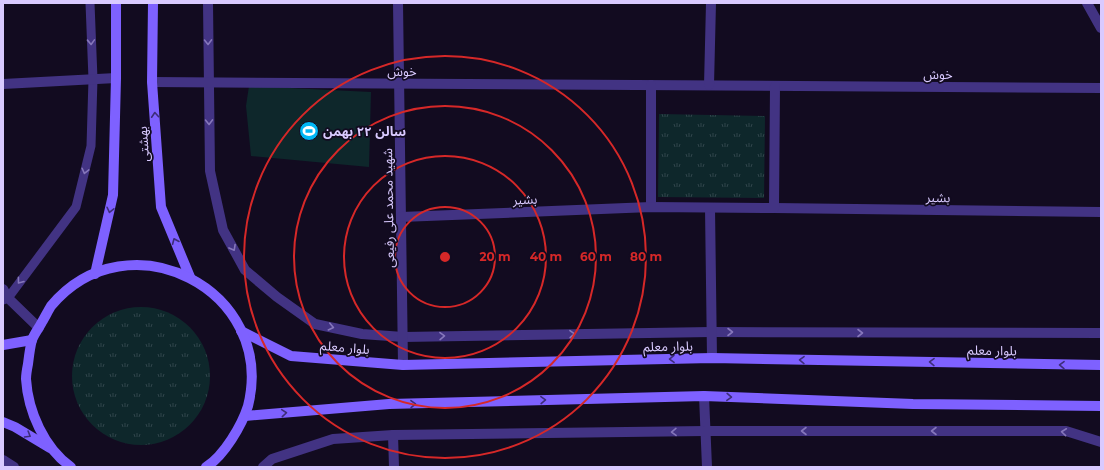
<svg xmlns="http://www.w3.org/2000/svg" width="1104" height="470" viewBox="0 0 1104 470" font-family="Montserrat,'Noto Sans Arabic',sans-serif">
<style>
.grass{fill:url(#grass-tufts)}
.pitch{fill:#0e272b}
.lines{fill:none;stroke-linecap:round;stroke-linejoin:round}
.lane{stroke:#423383;stroke-width:9}
.street{stroke:#423383;stroke-width:10}
.secondary{stroke:#7e61ff;stroke-width:10}
.oneway{stroke:#8677bb}
.oneway2{stroke:#3d2d79}
.ring{fill:none;stroke:#d62828;stroke-width:2}
.labels{text-anchor:middle;dominant-baseline:central;stroke-width:3.5;stroke-linejoin:round;paint-order:stroke}
.street-label{font-size:13px;fill:#d9caff;stroke:#120b20}
.poi-label{font-size:13px;font-weight:bold;fill:#d9caff;stroke:#120b20;text-anchor:start}
.centre{fill:#d62828;stroke:#120b20;stroke-width:2}
.ring-label{font-size:12px;text-anchor:middle;font-weight:bold;fill:#d62828;stroke:#120b20;stroke-width:3.5;stroke-linejoin:round;paint-order:stroke}
</style>
<defs>
<pattern id="grass-tufts" width="24" height="20" patternUnits="userSpaceOnUse"><rect width="24" height="20" fill="#0e272b"/><path d="M3 7l-1-3M5 7V3M7 7l1-3M15 17l-1-3M17 17v-4M19 17l1-3" fill="none" stroke="#30454b"/></pattern>
</defs>
<rect width="100%" height="100%" fill="#120b20"/>
<!-- grass -->
<g class="grass">
<polygon points="659,114 765,116 764,198 658,197"/>
<circle cx="141" cy="376" r="69"/>
</g>
<!-- pitch -->
<polygon class="pitch" points="249,86 371,92 369,167 251,156 246,106"/>
<g class="lines">
<!-- lane -->
<polyline class="lane" points="3,300 8,298 76,207 91,146 93,79 90,3"/>
<!-- street -->
<g class="street">
<polyline points="208,3 210,171 223,230 245,270 277,297 315,324 362,334 403,337 711,332 1101,333"/>
<polyline points="398,3 403,365"/>
<polyline points="1087,3 1101,28"/>
<polyline points="152,82 1101,88"/>
<polyline points="3,84 116,78"/>
<polyline points="709,85 711,3"/>
<polyline points="651,207 651,85"/>
<polyline points="710,208 712,358"/>
<polyline points="774,208 1101,212"/>
<polyline points="401,217 651,207 774,208 775,86"/>
<polyline points="3,289 8,298 39,328"/>
<polyline points="704,396 707,467"/>
<polyline points="393,435 394,467"/>
<polyline points="3,460 14,467"/>
<polyline points="263,467 272,459 333,439 393,435 705,431 1066,431 1101,442"/>
</g>
<!-- secondary -->
<g class="secondary">
<polyline points="153,3 152,82 161,207 190,277"/>
<polyline points="95,274 113,195 116,78 116,3"/>
<polyline points="241,331 291,356 403,365 712,358 1101,365"/>
<polyline points="3,345 32,340"/>
<polyline points="245,416 389,404 704,396 913,404 1101,406"/>
<polyline points="3,422 15,427 50,448"/>
<path d="M71,467C44,448 28,411 26,379C26,374 27,369 28,364C29,356 30,347 32,340C34,334 39,328 42,322C45,317 48,311 51,306C128,214 277,290 248,406C242,425 224,456 206,467"/>
</g>
</g>
<!-- one-way arrows -->
<defs><path id="oneway-chevron" d="M-2-3.5L2.5 0L-2 3.5" fill="none" stroke-width="1.6" stroke-linecap="round" stroke-linejoin="round"/></defs>
<g class="oneway">
<use href="#oneway-chevron" transform="translate(91 42) rotate(88)"/>
<use href="#oneway-chevron" transform="translate(208 42) rotate(89)"/>
<use href="#oneway-chevron" transform="translate(209 122) rotate(89)"/>
<use href="#oneway-chevron" transform="translate(85 171) rotate(104)"/>
<use href="#oneway-chevron" transform="translate(233 248) rotate(61)"/>
<use href="#oneway-chevron" transform="translate(20 281) rotate(127)"/>
<use href="#oneway-chevron" transform="translate(331 327) rotate(13)"/>
<use href="#oneway-chevron" transform="translate(730 332)"/>
<use href="#oneway-chevron" transform="translate(860 333)"/>
<use href="#oneway-chevron" transform="translate(572 334) rotate(-1)"/>
<use href="#oneway-chevron" transform="translate(442 336) rotate(-1)"/>
<use href="#oneway-chevron" transform="translate(804 431) rotate(180)"/>
<use href="#oneway-chevron" transform="translate(934 431) rotate(180)"/>
<use href="#oneway-chevron" transform="translate(674 432) rotate(179)"/>
<use href="#oneway-chevron" transform="translate(1064 432) rotate(-174)"/>
</g>
<g class="oneway2">
<use href="#oneway-chevron" transform="translate(155 115) rotate(-94)"/>
<use href="#oneway-chevron" transform="translate(110 210) rotate(103)"/>
<use href="#oneway-chevron" transform="translate(175 241) rotate(-113)"/>
<use href="#oneway-chevron" transform="translate(672 359) rotate(179)"/>
<use href="#oneway-chevron" transform="translate(802 360) rotate(-179)"/>
<use href="#oneway-chevron" transform="translate(932 362) rotate(-179)"/>
<use href="#oneway-chevron" transform="translate(1062 365) rotate(-179)"/>
<use href="#oneway-chevron" transform="translate(729 397) rotate(2)"/>
<use href="#oneway-chevron" transform="translate(543 400) rotate(-2)"/>
<use href="#oneway-chevron" transform="translate(413 404) rotate(-1)"/>
<use href="#oneway-chevron" transform="translate(284 413) rotate(-5)"/>
<use href="#oneway-chevron" transform="translate(28 435) rotate(31)"/>
</g>
<!-- distance rings -->
<g class="ring">
<circle cx="445" cy="257" r="50"/>
<circle cx="445" cy="257" r="101"/>
<circle cx="445" cy="257" r="151"/>
<circle cx="445" cy="257" r="201"/>
</g>
<!-- icons -->
<defs>
<symbol id="stadium-disc" viewBox="-11 -11 22 22"><circle r="9.5" fill="#00b7f5" stroke="#120b20"/><path d="M0-5a6.5 5 0 1 0 0 10a6.5 5 0 1 0 0-10ZM-3.5-1.8h7v3.6h-7Z" fill="#fff"/></symbol>
</defs>
<g fill-rule="evenodd">
<use href="#stadium-disc" x="298" y="120" width="22" height="22"/>
</g>
<g class="labels">
<!-- street labels -->
<g class="street-label">
<text x="402" y="71">خوش</text>
<text x="938" y="74">خوش</text>
<text transform="translate(143 144) rotate(-94)">بهشتی</text>
<text transform="translate(938 197) rotate(1)">بشیر</text>
<text transform="translate(525 199) rotate(-2)">بشیر</text>
<text transform="translate(388 208) rotate(-91)">شهید محمد علی رفیعی</text>
<text transform="translate(668 346) rotate(-1)">بلوار معلم</text>
<text transform="translate(345 347) rotate(5)">بلوار معلم</text>
<text transform="translate(992 350) rotate(1)">بلوار معلم</text>
</g>
<!-- poi labels -->
<g class="poi-label">
<text x="323" y="131">سالن ۲۲ بهمن</text>
</g>
</g>
<circle cx="445" cy="257" r="6" class="centre"/>
<g class="ring-label">
<text x="495" y="261">20 m</text>
<text x="546" y="261">40 m</text>
<text x="596" y="261">60 m</text>
<text x="646" y="261">80 m</text>
</g>
<!-- border -->
<rect width="1104" height="470" fill="none" stroke="#d9caff" stroke-width="8"/>
</svg>
